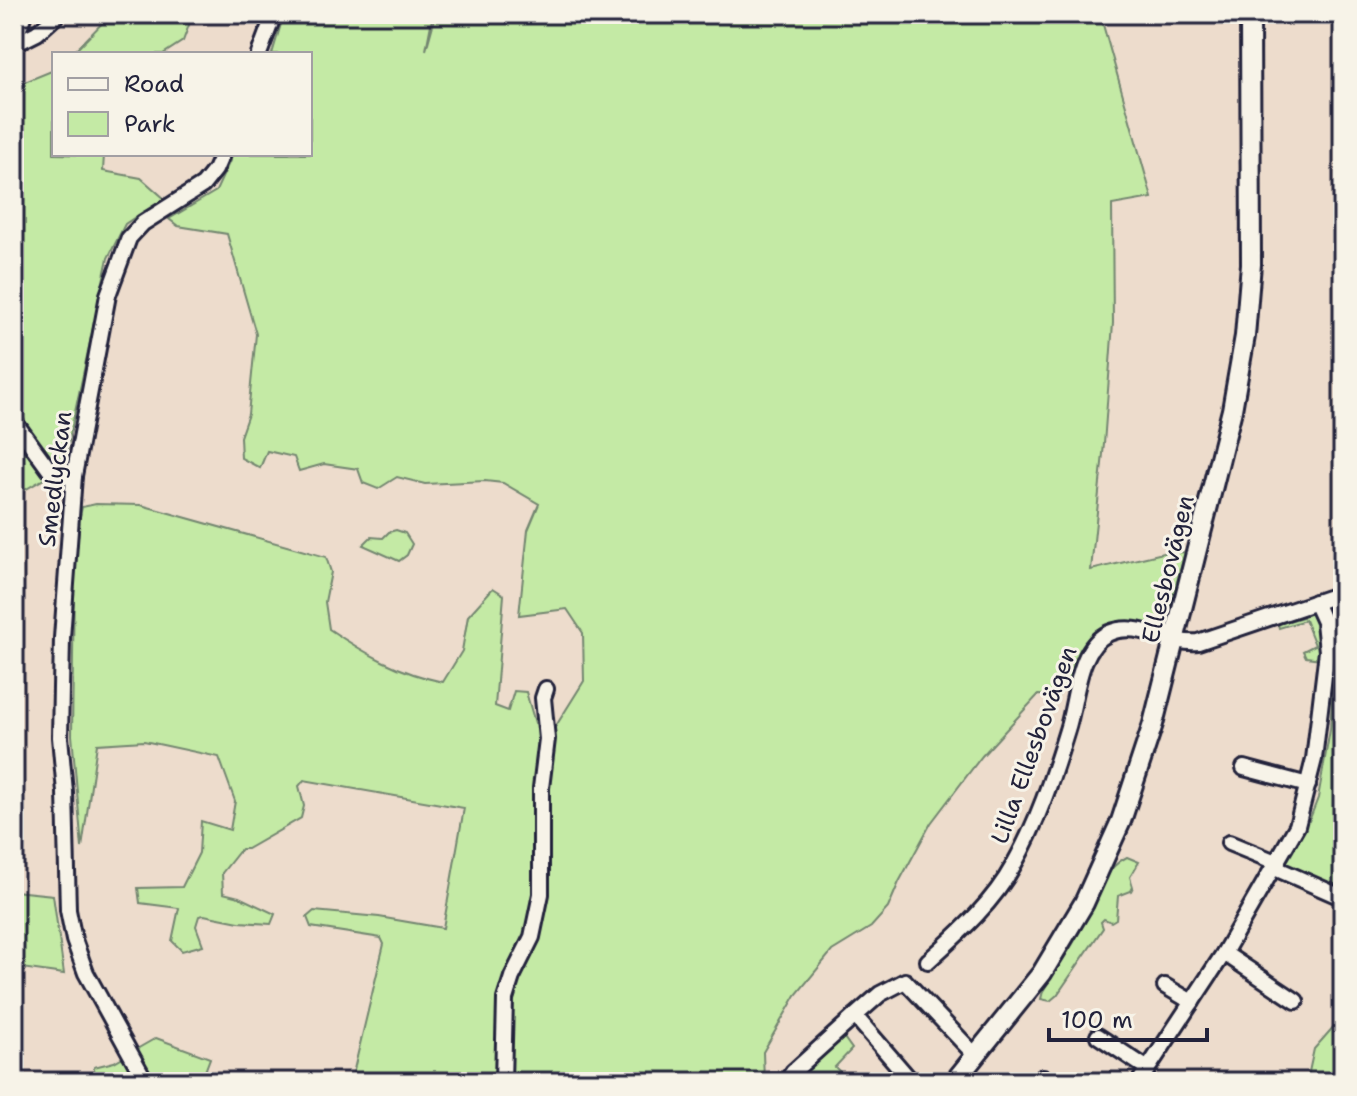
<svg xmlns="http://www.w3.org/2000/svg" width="1357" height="1096" viewBox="0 0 1357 1096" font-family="'Shantell Sans',sans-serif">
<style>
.green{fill:#c4eaa5;stroke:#738670;stroke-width:2}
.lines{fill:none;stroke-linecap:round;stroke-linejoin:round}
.minor-casing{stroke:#22223b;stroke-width:20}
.major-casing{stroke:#22223b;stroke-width:24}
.minor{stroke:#f7f3e8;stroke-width:14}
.major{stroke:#f7f3e8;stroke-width:18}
.labels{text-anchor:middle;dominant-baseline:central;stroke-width:6;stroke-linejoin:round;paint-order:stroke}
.street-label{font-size:24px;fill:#22223b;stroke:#f7f3e8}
</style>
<rect width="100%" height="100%" fill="#eddccc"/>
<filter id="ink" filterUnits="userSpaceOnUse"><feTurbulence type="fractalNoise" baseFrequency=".0125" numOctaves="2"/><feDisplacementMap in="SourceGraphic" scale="16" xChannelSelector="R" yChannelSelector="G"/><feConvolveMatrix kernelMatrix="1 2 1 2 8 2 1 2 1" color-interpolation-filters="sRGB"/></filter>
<g filter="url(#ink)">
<!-- green -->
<g class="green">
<polygon points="111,14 193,14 183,41 163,54 72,54"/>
<path d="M284,14H433L426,50L436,14H1100L1152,198L1112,205L1113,323L1104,444L1091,570L1163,553L1185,552L1167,619L1155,627L1127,624L1083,652L1058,696L1038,695L982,756L931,823L899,882L888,908L871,927L832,951L796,995L763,1052L764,1082H351L384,944L381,938L311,927L307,917L314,911L379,917L443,928L464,808L304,780L299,786L304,806L301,818L247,849H241L222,873L223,893L239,897L275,914L271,924L239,922L204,915L199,916L196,926L203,945L182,951L172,941L179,908L140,903L138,888L182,887L199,853L201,821L230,830L235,801L219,757L144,741L97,744L82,848L72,735L74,576L75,539L82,507L96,504L141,505L326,557L331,572L325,602L329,629C366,654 399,673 443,682L462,651L468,616L493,588L504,595L495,706L508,711L514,691L526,692L535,723L554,729L584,681L583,633L567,609L519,615L528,530L539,504L503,483L485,481L425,484L397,477L378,489L363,483L358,469L324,464L299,471L294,457L267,451L260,468L241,458L240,437L248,414L256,334L227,234L178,226L169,219L216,191L233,154H310V54H272Z"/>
<polygon points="54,70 54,154 104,155 103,171 141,178 166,200 163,204 143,212 125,224 108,258 63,468 14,496 14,82 20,84"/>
<polygon points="396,530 405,533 412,544 407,555 399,561 363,545 371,537 383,538 389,532"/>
<polygon points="1343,599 1343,893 1291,873 1283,863 1302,819 1309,821 1318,798 1330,730 1336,647 1325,605"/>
<polygon points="1309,612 1320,624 1322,659 1306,657 1303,651 1315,645 1305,620 1279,628 1278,624 1303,617 1303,613"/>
<path d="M1127,857L1139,862L1130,877L1133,887L1131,891L1118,896L1116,919L1111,922L1104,919L1101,922L1103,928L1057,995L1050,1001L1041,999L1043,991C1053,975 1072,947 1080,931C1091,907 1101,869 1127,857Z"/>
<polygon points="14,891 53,895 64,974 14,967"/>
<polygon points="1343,1016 1343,1082 1307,1081 1314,1049"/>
<polygon points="842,1035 852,1049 835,1067 850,1082 831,1082 824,1077 817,1082 790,1082"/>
<polygon points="156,1038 210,1058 201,1082 95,1082 94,1067 114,1062"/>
</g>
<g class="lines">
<defs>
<g id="minor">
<polyline points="24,14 17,34 23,40 37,33 58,14"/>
<polyline points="259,54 274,14"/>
<polyline points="14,421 51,472 61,477 74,476"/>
<polyline points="1244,768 1308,785"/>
<polyline points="1229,843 1278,863"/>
<polyline points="1275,868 1341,897"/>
<polyline points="1224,953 1296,1001"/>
<path d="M928,961C959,933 993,903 1013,866C1037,824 1053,776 1067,730C1077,700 1077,647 1109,633C1138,620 1168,645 1198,642L1343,593"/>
<polyline points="1165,986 1192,1002"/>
<polyline points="855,1016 880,994 905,981 976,1056"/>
<polyline points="1098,1036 1148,1069"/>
<polyline points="1043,1077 1049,1082"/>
<polyline points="146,1082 86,973 74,940 68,910 65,792 60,737 62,638 74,476 108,295 129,238 143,223 203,185 215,170 222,154"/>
<polyline points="503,1082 505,999 512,977 532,937 541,894 541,788 547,739 543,698 546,689"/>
<polyline points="786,1082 793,1072 855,1016 912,1082"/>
<polyline points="1139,1082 1224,953 1297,826 1314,759 1327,651 1324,622 1315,602"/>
</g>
<polyline id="major" points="954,1082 1042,973 1084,903 1121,821 1153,724 1232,410 1245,336 1251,264 1250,14"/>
</defs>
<!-- minor casing -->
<use href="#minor" class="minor-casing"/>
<!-- major casing -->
<use href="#major" class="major-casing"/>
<!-- minor -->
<use href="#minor" class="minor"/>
<!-- major -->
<use href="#major" class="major"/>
</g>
</g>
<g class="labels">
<!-- street labels -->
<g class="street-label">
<text transform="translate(55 479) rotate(-83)">Smedlyckan</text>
<text transform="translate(1168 569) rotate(-76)">Ellesbovägen</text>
<text transform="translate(1034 745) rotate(-70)">Lilla Ellesbovägen</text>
</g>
</g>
<!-- margin -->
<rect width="1357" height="1096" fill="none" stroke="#f7f3e8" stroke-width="48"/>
<rect x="24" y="24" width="1309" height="1048" fill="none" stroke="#22223b" stroke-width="3" filter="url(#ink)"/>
<!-- legend -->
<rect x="52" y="52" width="260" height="104" fill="#f7f3e8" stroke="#a29fa3" stroke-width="2"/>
<rect x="68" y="78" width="40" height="12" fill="#f7f3e8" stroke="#a29fa3" stroke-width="2"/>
<text x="124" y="92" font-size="24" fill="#22223b">Road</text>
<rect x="68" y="112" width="40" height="24" fill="#c4eaa5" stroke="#a29fa3" stroke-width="2"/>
<text x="124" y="132" font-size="24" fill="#22223b">Park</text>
<!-- scale -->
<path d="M1049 1028v12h158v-12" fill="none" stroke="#22223b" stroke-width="4"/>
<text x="1061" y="1028" font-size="24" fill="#22223b" stroke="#f7f3e8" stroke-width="6" paint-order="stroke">100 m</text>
</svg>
